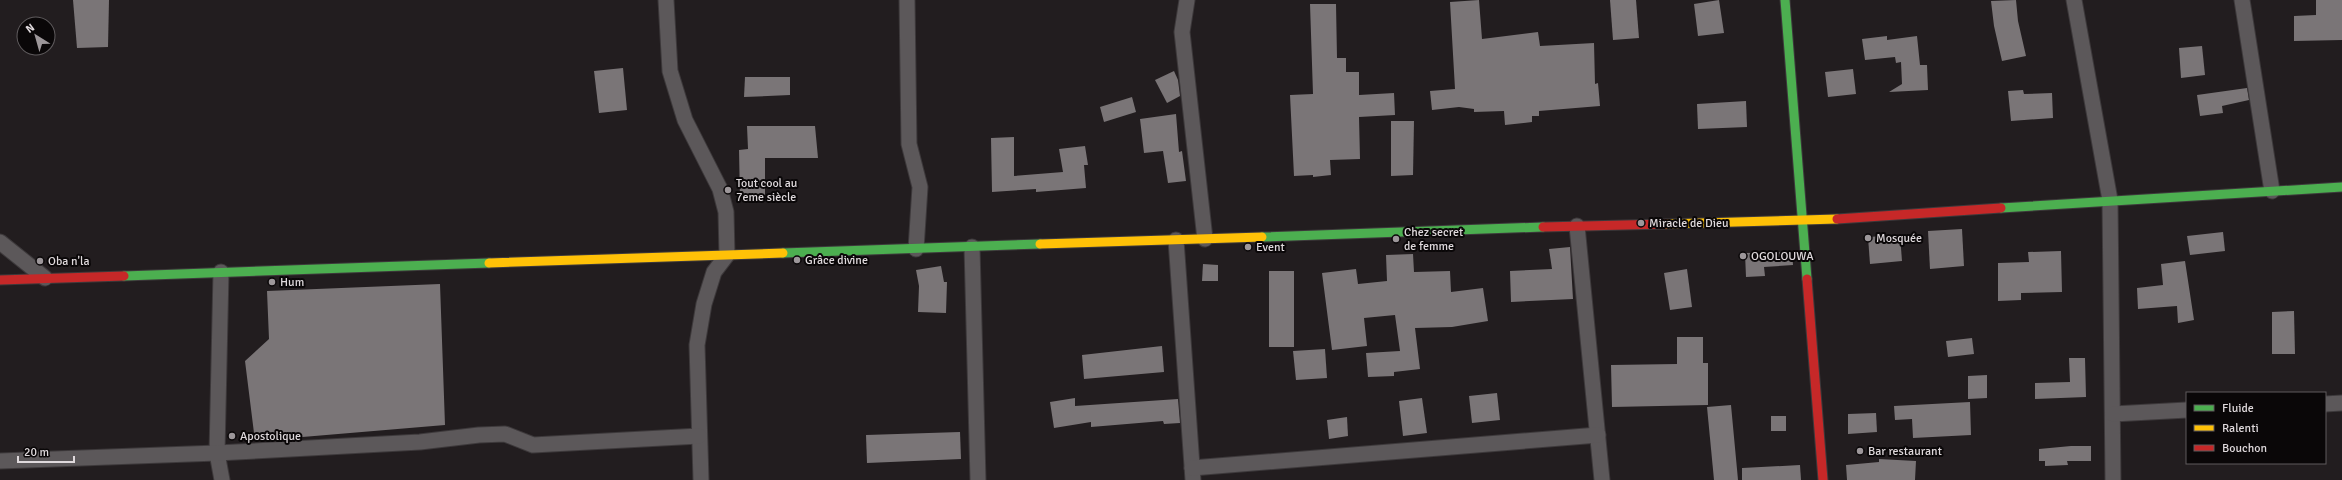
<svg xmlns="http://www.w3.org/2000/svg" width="2342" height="480" viewBox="0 0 2342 480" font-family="Signika,sans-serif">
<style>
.building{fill:#7a7577}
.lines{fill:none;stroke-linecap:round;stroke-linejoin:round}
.street-casing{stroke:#3d393b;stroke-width:17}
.fast-casing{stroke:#3d393b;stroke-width:11}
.slow-casing{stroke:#3d393b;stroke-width:11}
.jam-casing{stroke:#3d393b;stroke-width:11}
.street{stroke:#5c585a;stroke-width:15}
.fast{stroke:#4caf50;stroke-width:9}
.slow{stroke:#ffc107;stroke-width:9}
.jam{stroke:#c62828;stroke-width:9}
.poi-dot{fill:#9d979a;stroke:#0a0708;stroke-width:1.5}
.labels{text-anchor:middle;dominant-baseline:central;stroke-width:4;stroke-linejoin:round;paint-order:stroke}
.poi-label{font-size:12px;fill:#dfd9dc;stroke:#0a0708;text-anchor:start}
</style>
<rect width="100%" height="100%" fill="#221d1f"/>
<!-- building -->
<g class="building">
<polygon points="73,0 109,0 108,47 77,48"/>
<polygon points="1479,0 1482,39 1538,32 1540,46 1594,43 1595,84 1598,83 1600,106 1539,111 1539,116 1532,116 1532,122 1505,125 1504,111 1474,112 1474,109 1459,107 1432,110 1430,91 1455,89 1450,2"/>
<polygon points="1610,0 1636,0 1639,38 1613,40"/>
<polygon points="1719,0 1724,33 1698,36 1694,4"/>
<polygon points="2016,0 2018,21 2026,56 2002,61 1994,26 1991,1"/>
<polygon points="2316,0 2342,0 2342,40 2294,41 2294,16 2316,15"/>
<polygon points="1310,4 1336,4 1337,58 1346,58 1346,72 1359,72 1359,95 1394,93 1395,115 1359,117 1360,159 1330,160 1331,175 1313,177 1313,175 1294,176 1290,95 1313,94"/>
<polygon points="1887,36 1887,40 1917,36 1920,65 1927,65 1928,90 1889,92 1902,84 1901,62 1896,63 1895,57 1865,60 1862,39"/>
<polygon points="2202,46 2205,75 2181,78 2179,48"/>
<polygon points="623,68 627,110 599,113 594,71"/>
<polygon points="1853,69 1856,94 1828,97 1825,72"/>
<polygon points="1174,71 1178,80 1180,96 1167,103 1155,80"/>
<polygon points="745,77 790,77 790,95 744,97"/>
<polygon points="2247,88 2249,100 2222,106 2223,113 2200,116 2197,95"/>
<polygon points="2023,90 2024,94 2052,93 2053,118 2011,121 2008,91"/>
<polygon points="1132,97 1136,112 1104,122 1100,107"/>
<polygon points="1746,101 1747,127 1698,129 1697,104"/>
<polygon points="1176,114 1179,152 1182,151 1186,181 1168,183 1163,151 1144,153 1140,119"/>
<polygon points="1391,121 1414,121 1413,175 1391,176"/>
<polygon points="747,126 815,126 818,158 765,158 765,199 740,199 739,150 748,149"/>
<polygon points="1014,137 1014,176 1063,172 1059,149 1085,146 1088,165 1084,165 1086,188 1036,192 1036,189 992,192 991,138"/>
<polygon points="1962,229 1964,266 1930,269 1928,231"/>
<polygon points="2223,232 2225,251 2190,255 2187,236"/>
<polygon points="1900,235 1902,261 1870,264 1868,237"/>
<polygon points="1570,247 1573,299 1511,302 1510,271 1552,269 1549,249"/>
<polygon points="2061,251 2062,292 2021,293 2021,300 1998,301 1998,263 2029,262 2028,252"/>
<polygon points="1792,252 1793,265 1764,267 1765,276 1746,277 1745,253"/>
<polygon points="1413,254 1414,272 1450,271 1451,292 1483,288 1488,321 1452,327 1415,328 1420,369 1394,372 1394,376 1368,377 1366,353 1400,351 1395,315 1364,318 1367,346 1332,350 1322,273 1356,269 1358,284 1387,281 1386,255"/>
<polygon points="2185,261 2194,320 2178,323 2177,306 2138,309 2137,288 2163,285 2161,264"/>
<polygon points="1203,264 1218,265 1218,281 1202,281"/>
<polygon points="941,266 944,282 947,282 946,313 918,312 919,286 916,270"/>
<polygon points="1687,269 1692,307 1670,310 1664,273"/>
<rect x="1269" y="271" width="25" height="76"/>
<polygon points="440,284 445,425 255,441 245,361 269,339 267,291"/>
<polygon points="2294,311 2295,354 2272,354 2272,312"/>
<polygon points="1677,337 1703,337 1703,363 1708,363 1708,405 1612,407 1611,365 1677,364"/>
<polygon points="1972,338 1974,354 1948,357 1946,341"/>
<polygon points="1162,346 1164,372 1084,379 1082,355"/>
<polygon points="1325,349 1327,378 1296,380 1293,351"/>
<polygon points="2069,358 2085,358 2086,397 2035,399 2035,383 2070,382"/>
<polygon points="1987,375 1987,398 1968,399 1968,376"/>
<polygon points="1497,393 1500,420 1472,423 1469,396"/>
<polygon points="1075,398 1075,406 1178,399 1180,423 1164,424 1163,421 1091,427 1091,422 1054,428 1050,402"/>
<polygon points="1422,398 1427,433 1403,436 1399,401"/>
<polygon points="1970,402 1971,435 1913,438 1912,419 1895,420 1894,406"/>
<polygon points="1731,405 1738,480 1714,480 1707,407"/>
<polygon points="1876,413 1877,432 1848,434 1848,414"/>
<rect x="1771" y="416" width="15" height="15"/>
<polygon points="1347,417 1348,436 1329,439 1327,420"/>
<polygon points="960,432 961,459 867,463 866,435"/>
<polygon points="2071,446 2091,446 2091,461 2067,461 2068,465 2045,466 2045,461 2039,461 2039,449"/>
<polygon points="1879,459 1916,461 1915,480 1847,480 1846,465 1879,462"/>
<polygon points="1800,465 1801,480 1742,480 1742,468"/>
</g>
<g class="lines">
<defs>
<g id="street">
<polyline points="666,0 670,71 685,120 720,189 726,212 727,255 714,272 704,304 697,345 701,480"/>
<polyline points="907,0 909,144 920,187 916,249"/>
<polyline points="1187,0 1182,32 1205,239"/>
<polyline points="2074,0 2110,200 2113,480"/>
<polyline points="2242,0 2272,191"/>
<polyline points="1577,226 1602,480"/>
<polyline points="1176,240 1193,480"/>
<polyline points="0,242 45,278"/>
<polyline points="972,247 978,480"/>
<polyline points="221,272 217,453 222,480"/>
<polyline points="2325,404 2342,403"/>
<polyline points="2113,414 2187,410"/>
<polyline points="0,461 217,453 420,442 479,435 505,434 533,445 699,436"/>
<polyline points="1192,468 1598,435"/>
</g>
<g id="fast">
<polyline points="1785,0 1807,279"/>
<polyline points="2001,208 2342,187"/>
<polyline points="1262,237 1543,227"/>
<polyline points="783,253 1040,244"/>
<polyline points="124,276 489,263"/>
</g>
<g id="slow">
<polyline points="1666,224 1837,219"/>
<polyline points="1040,244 1262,237"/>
<polyline points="489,263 783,253"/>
</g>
<g id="jam">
<polyline points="1837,219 2001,208"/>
<polyline points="1543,227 1666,224"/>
<polyline points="1807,279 1823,480"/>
<polyline points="0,280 124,276"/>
</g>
</defs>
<!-- street casing -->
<use href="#street" class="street-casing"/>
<!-- fast casing -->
<use href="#fast" class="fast-casing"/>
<!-- slow casing -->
<use href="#slow" class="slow-casing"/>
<!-- jam casing -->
<use href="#jam" class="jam-casing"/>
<!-- street -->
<use href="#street" class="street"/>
<!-- fast -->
<use href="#fast" class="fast"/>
<!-- slow -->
<use href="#slow" class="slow"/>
<!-- jam -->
<use href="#jam" class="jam"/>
</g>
<!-- markers -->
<g class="poi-dot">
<circle cx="728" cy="190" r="4"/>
<circle cx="1641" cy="223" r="4"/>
<circle cx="1868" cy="238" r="4"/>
<circle cx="1396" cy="239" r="4"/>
<circle cx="1248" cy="247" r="4"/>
<circle cx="1743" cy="256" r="4"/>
<circle cx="797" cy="260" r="4"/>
<circle cx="40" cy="261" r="4"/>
<circle cx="272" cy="282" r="4"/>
<circle cx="232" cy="436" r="4"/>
<circle cx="1860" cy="451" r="4"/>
</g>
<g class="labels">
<!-- poi labels -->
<g class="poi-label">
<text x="736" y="183">Tout cool au<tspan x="736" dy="14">7eme siècle</tspan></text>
<text x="1649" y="223">Miracle de Dieu</text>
<text x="1404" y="232">Chez secret<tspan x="1404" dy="14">de femme</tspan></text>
<text x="1876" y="238">Mosquée</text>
<text x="1256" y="247">Event</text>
<text x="1751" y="256">OGOLOUWA</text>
<text x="805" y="260">Grâce divine</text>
<text x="48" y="261">Oba n'la</text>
<text x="280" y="282">Hum</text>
<text x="240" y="436">Apostolique</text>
<text x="1868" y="451">Bar restaurant</text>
</g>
</g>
<!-- legend -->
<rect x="2186" y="392" width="140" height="72" fill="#0a0708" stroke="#5f5b5d"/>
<rect x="2194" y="405" width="20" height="6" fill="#4caf50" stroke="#5f5b5d"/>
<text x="2222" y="412" font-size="12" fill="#dfd9dc">Fluide</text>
<rect x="2194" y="425" width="20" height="6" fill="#ffc107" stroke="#5f5b5d"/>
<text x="2222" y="432" font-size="12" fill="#dfd9dc">Ralenti</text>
<rect x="2194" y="445" width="20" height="6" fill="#c62828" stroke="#5f5b5d"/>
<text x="2222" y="452" font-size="12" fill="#dfd9dc">Bouchon</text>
<!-- north arrow -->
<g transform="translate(36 36) rotate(323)"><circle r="19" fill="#0a0708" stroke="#5f5b5d"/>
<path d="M0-3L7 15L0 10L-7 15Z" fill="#9d979a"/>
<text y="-6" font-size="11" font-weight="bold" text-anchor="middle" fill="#dfd9dc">N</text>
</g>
<!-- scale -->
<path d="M18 456v6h56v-6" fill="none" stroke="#dfd9dc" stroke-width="2"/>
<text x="24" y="456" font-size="12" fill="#dfd9dc" stroke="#0a0708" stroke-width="3" paint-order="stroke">20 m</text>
</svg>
